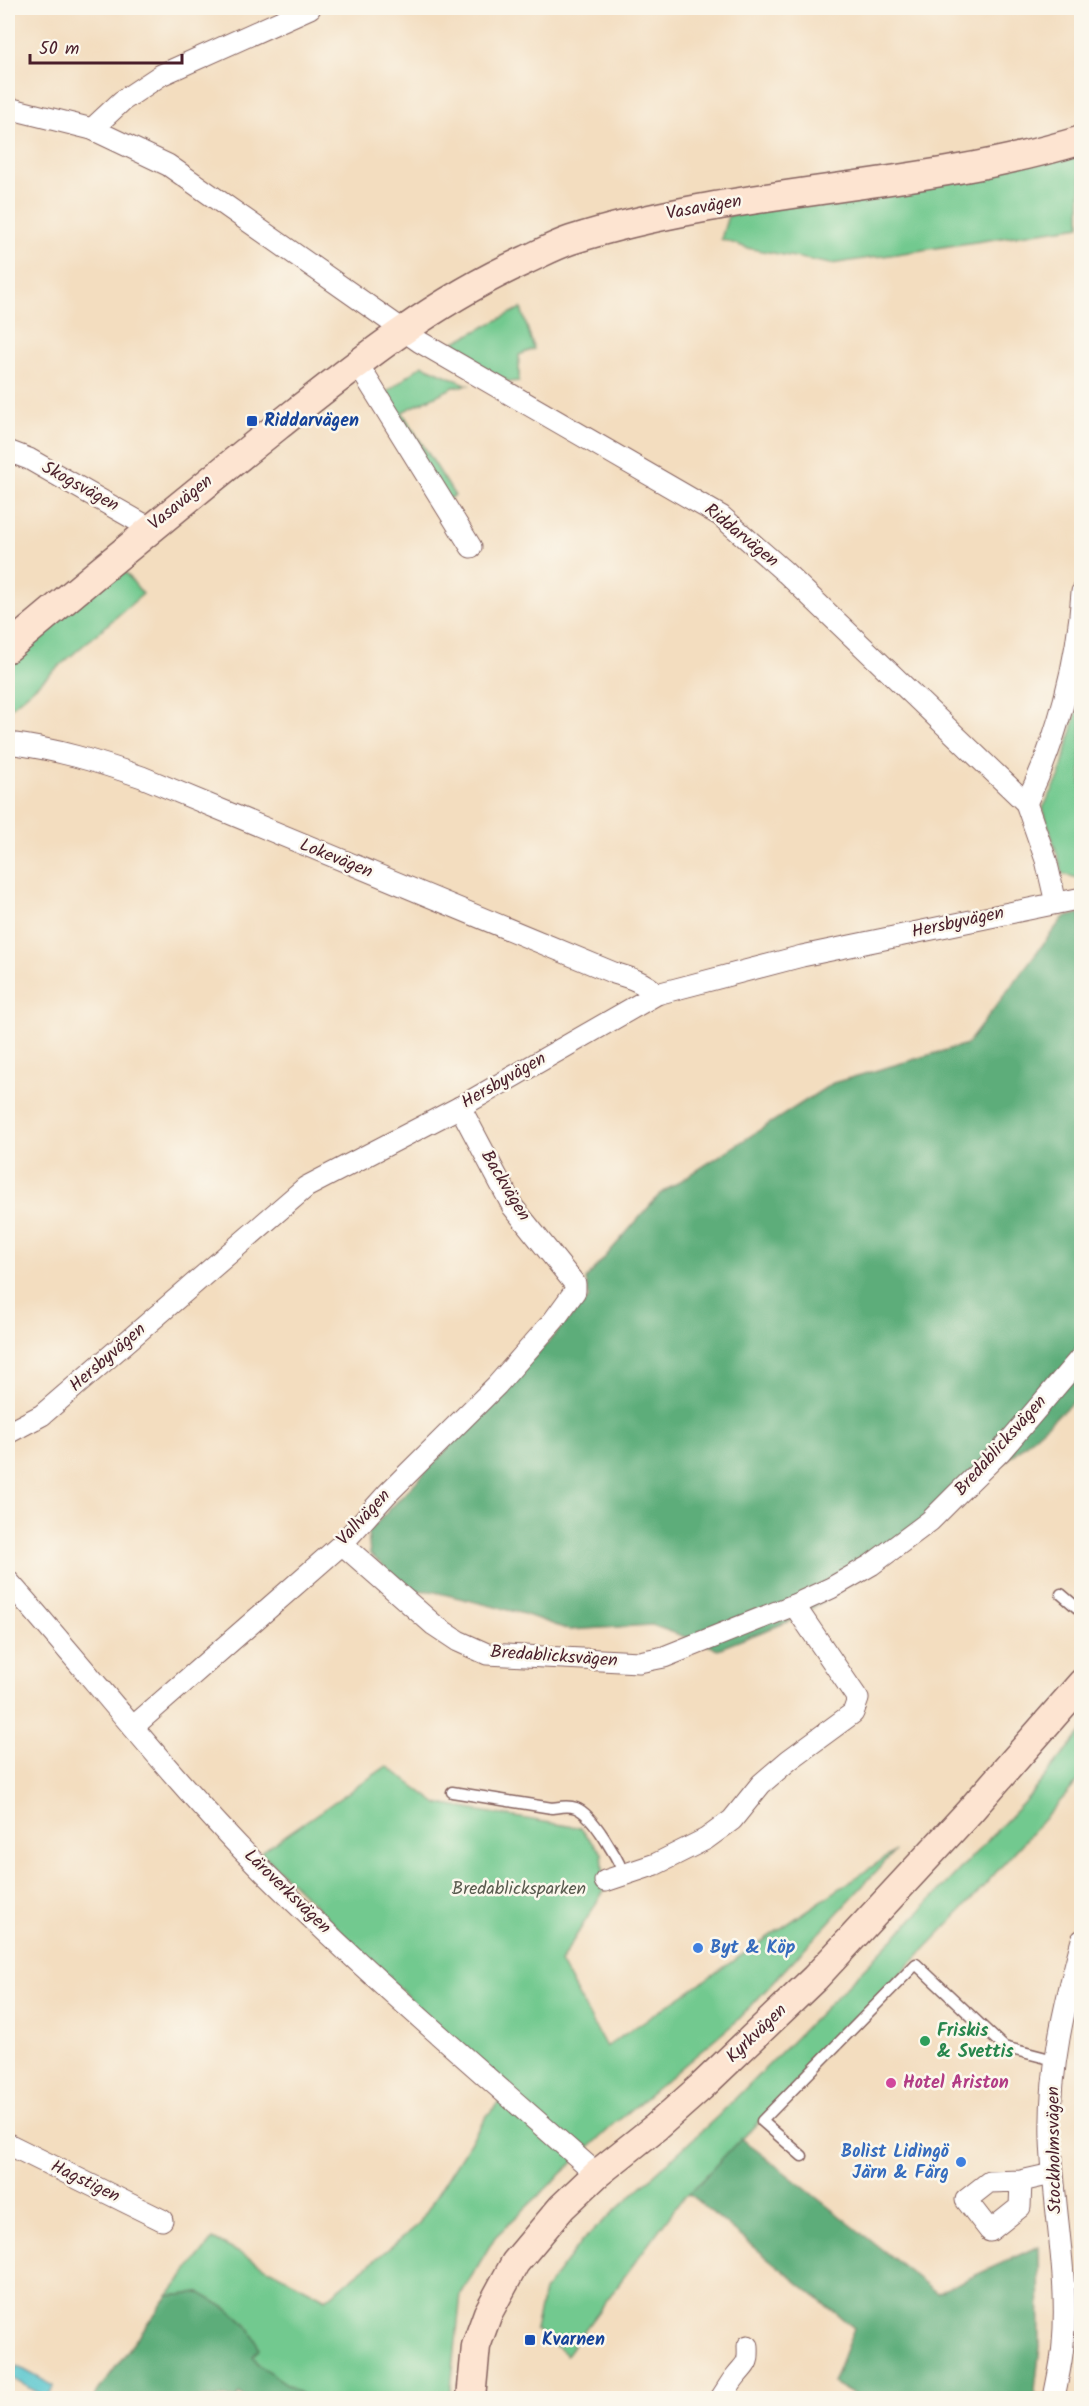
<svg xmlns="http://www.w3.org/2000/svg" width="1089" height="2406" viewBox="0 0 1089 2406" font-family="Kalam,sans-serif">
<style>
.green{fill:#72c98f;stroke:#5e745d;stroke-width:1.5}
.forest{fill:#5dad7a;stroke:#546652;stroke-width:1.5}
.water{fill:#59c6ce;stroke:#52727c;stroke-width:1.5}
.lines{fill:none;stroke-linecap:round;stroke-linejoin:round}
.lane-casing{stroke:#85625f;stroke-width:13}
.street-casing{stroke:#85625f;stroke-width:23}
.secondary-casing{stroke:#85625f;stroke-width:31}
.lane{stroke:#fff;stroke-width:10}
.street{stroke:#fff;stroke-width:21}
.secondary{stroke:#fde4d1;stroke-width:28}
.transit-dot{fill:#1a4fb4;stroke:#fbf7ec;stroke-width:2}
.shop-dot{fill:#3f7fe0;stroke:#fbf7ec;stroke-width:2}
.leisure-dot{fill:#2e9e5b;stroke:#fbf7ec;stroke-width:2}
.hotel-dot{fill:#d1479c;stroke:#fbf7ec;stroke-width:2}
.labels{text-anchor:middle;dominant-baseline:central;stroke-width:5;stroke-linejoin:round;paint-order:stroke}
.street-label{font-size:18px;fill:#4a1f2b;stroke:#fbf7ec}
.transit-label{font-size:18px;font-weight:bold;fill:#164399;stroke:#fbf7ec;text-anchor:start}
.park-label{font-size:18px;fill:#585a4e;stroke:#fbf7ec}
.shop-label{font-size:18px;font-weight:bold;fill:#366cbe;stroke:#fbf7ec;text-anchor:start}
.leisure-label{font-size:18px;font-weight:bold;fill:#27864d;stroke:#fbf7ec;text-anchor:start}
.hotel-label{font-size:18px;font-weight:bold;fill:#b23c85;stroke:#fbf7ec;text-anchor:start}
</style>
<rect width="100%" height="100%" fill="#fbf7ec"/>
<filter id="ink" filterUnits="userSpaceOnUse"><feTurbulence type="fractalNoise" baseFrequency=".0167" numOctaves="2"/><feDisplacementMap in="SourceGraphic" scale="12" xChannelSelector="R" yChannelSelector="G"/><feConvolveMatrix kernelMatrix="1 2 1 2 8 2 1 2 1" color-interpolation-filters="sRGB"/></filter>
<filter id="wash" filterUnits="userSpaceOnUse"><feTurbulence type="fractalNoise" baseFrequency=".008" numOctaves="4" result="noise"/><feDisplacementMap in="SourceGraphic" scale="24" xChannelSelector="R" yChannelSelector="G"/><feGaussianBlur stdDeviation="1.35" result="paint"/><feColorMatrix in="noise" values="0 0 0 0 0 0 0 0 0 0 0 0 0 0 0 0 0 1.4 0 .05"/><feComposite in="paint" operator="in"/></filter>
<g filter="url(#wash)">
<rect width="100%" height="100%" fill="#f3ddbf"/>
<!-- green -->
<g class="green">
<polygon points="1081,152 1080,226 831,264 747,248 721,239 728,216"/>
<polygon points="521,308 534,349 519,355 519,381 509,382 443,348"/>
<polygon points="422,365 468,385 454,387 402,412 455,496 446,500 382,396"/>
<polygon points="120,566 143,594 8,710 8,662"/>
<polygon points="1081,696 1081,879 1063,874 1043,808 1059,778"/>
<polygon points="1081,1733 1081,1778 963,1909 689,2194 684,2196 566,2355 535,2329 544,2291 582,2241 718,2116 902,1930 1025,1801"/>
<polygon points="387,1766 438,1804 580,1828 602,1853 605,1889 560,1962 606,2047 895,1851 738,2020 612,2126 495,2237 461,2294 450,2398 307,2398 259,2365 253,2356 242,2321 226,2308 200,2293 168,2296 213,2239 326,2299 418,2225 486,2117 506,2094 261,1852"/>
</g>
<!-- forest -->
<g class="forest">
<polygon points="1081,913 1081,1395 912,1544 795,1619 718,1649 652,1625 569,1630 524,1614 431,1591 410,1590 370,1554 368,1532 480,1415 589,1298 586,1279 660,1194 833,1083 967,1044 1063,918"/>
<polygon points="741,2138 937,2293 1039,2246 1040,2347 1034,2398 859,2398 833,2383 854,2328 689,2194"/>
<path d="M200,2293C223,2306 252,2321 259,2348L253,2356L259,2365L307,2398H245L239,2393L237,2398H93L168,2296Z"/>
</g>
<!-- water -->
<polygon class="water" points="17,2366 54,2386 48,2398 11,2378"/>
</g>
<g filter="url(#ink)">
<g class="lines">
<defs>
<g id="lane">
<polyline points="1061,1594 1082,1612"/>
<path d="M452,1792L552,1808C560,1807 568,1805 576,1808C593,1814 617,1858 625,1875"/>
<polyline points="802,2156 762,2121 916,1964 1004,2047 1054,2060"/>
</g>
<g id="street">
<polyline points="8,108 92,129 168,165 420,342 721,516 786,573 1026,803 1046,860 1056,903"/>
<polyline points="92,129 122,101 161,75 310,8"/>
<polyline points="357,363 471,547"/>
<polyline points="8,451 29,459 150,528"/>
<path d="M8,743C56,749 96,761 142,777L614,973C631,978 644,982 657,994"/>
<path d="M1026,803C1057,741 1078,661 1082,592"/>
<polyline points="8,1433 42,1415 306,1187 460,1107 657,994 802,956 1082,898"/>
<polyline points="342,1544 434,1625 458,1641 487,1654 639,1662 664,1657 794,1605 831,1588 871,1565 930,1521 957,1494 1000,1452 1082,1356"/>
<path d="M8,1581C94,1678 173,1781 265,1873C371,1978 485,2075 597,2174"/>
<polyline points="134,1726 342,1544 387,1494 497,1385 554,1320 575,1291 575,1284 513,1207 460,1107"/>
<polyline points="605,1881 656,1864 706,1839 732,1820 761,1784 789,1760 853,1713 858,1699 794,1605"/>
<polyline points="8,2144 162,2220"/>
<polyline points="1021,2181 1020,2207 990,2231 966,2200 989,2182 1021,2181 1052,2174"/>
<path d="M721,2398C726,2391 730,2383 735,2377C746,2363 749,2365 748,2346"/>
<path d="M1054,2398C1057,2381 1062,2362 1063,2344C1069,2276 1053,2207 1051,2139C1049,2070 1064,2006 1082,1940"/>
</g>
<g id="secondary">
<path d="M8,648C97,573 187,499 278,426C356,364 434,301 526,260C541,253 556,245 571,240C737,187 915,191 1082,140"/>
<polyline points="471,2398 476,2346 488,2313 515,2263 562,2207 597,2174 656,2127 701,2087 815,1978 969,1812 1082,1683"/>
</g>
</defs>
<!-- lane casing -->
<use href="#lane" class="lane-casing"/>
<!-- street casing -->
<use href="#street" class="street-casing"/>
<!-- secondary casing -->
<use href="#secondary" class="secondary-casing"/>
<!-- lane -->
<use href="#lane" class="lane"/>
<!-- street -->
<use href="#street" class="street"/>
<!-- secondary -->
<use href="#secondary" class="secondary"/>
</g>
</g>
<!-- markers -->
<g class="transit-dot">
<rect x="246" y="415" width="12" height="12" rx="3"/>
<rect x="524" y="2334" width="12" height="12" rx="3"/>
</g>
<g class="shop-dot">
<circle cx="698" cy="1948" r="6"/>
<circle cx="961" cy="2162" r="6"/>
</g>
<circle class="leisure-dot" cx="925" cy="2041" r="6"/>
<circle class="hotel-dot" cx="891" cy="2083" r="6"/>
<g class="labels">
<!-- street labels -->
<g class="street-label">
<text transform="translate(704 208) rotate(-10)">Vasavägen</text>
<text transform="translate(80 487) rotate(29)">Skogsvägen</text>
<text transform="translate(181 503) rotate(-39)">Vasavägen</text>
<text transform="translate(741 536) rotate(39)">Riddarvägen</text>
<text transform="translate(336 859) rotate(22)">Lokevägen</text>
<text transform="translate(958 923) rotate(-12)">Hersbyvägen</text>
<text transform="translate(504 1081) rotate(-30)">Hersbyvägen</text>
<text transform="translate(505 1186) rotate(59)">Backvägen</text>
<text transform="translate(108 1358) rotate(-41)">Hersbyvägen</text>
<text transform="translate(1001 1446) rotate(-48)">Bredablicksvägen</text>
<text transform="translate(364 1518) rotate(-47)">Vallvägen</text>
<text transform="translate(554 1657) rotate(4)">Bredablicksvägen</text>
<text transform="translate(287 1892) rotate(44)">Läroverksvägen</text>
<text transform="translate(757 2034) rotate(-44)">Kyrkvägen</text>
<text transform="translate(1055 2150) rotate(-91)">Stockholmsvägen</text>
<text transform="translate(85 2182) rotate(26)">Hagstigen</text>
</g>
<!-- transit labels -->
<g class="transit-label">
<text x="264" y="421">Riddarvägen</text>
<text x="542" y="2340">Kvarnen</text>
</g>
<!-- park labels -->
<g class="park-label">
<text x="519" y="1889">Bredablicksparken</text>
</g>
<!-- shop labels -->
<g class="shop-label">
<text x="710" y="1948">Byt &amp; Köp</text>
<text x="949" y="2152" text-anchor="end">Bolist Lidingö<tspan x="949" dy="21">Järn &amp; Färg</tspan></text>
</g>
<!-- leisure labels -->
<g class="leisure-label">
<text x="937" y="2031">Friskis<tspan x="937" dy="21">&amp; Svettis</tspan></text>
</g>
<!-- hotel labels -->
<g class="hotel-label">
<text x="903" y="2083">Hotel Ariston</text>
</g>
</g>
<!-- margin -->
<rect width="1089" height="2406" fill="none" stroke="#fbf7ec" stroke-width="30"/>
<!-- scale -->
<path d="M30 54v9h152v-9" fill="none" stroke="#4a1f2b" stroke-width="3"/>
<text x="39" y="54" font-size="18" fill="#4a1f2b" stroke="#fbf7ec" stroke-width="4.5" paint-order="stroke">50 m</text>
</svg>
